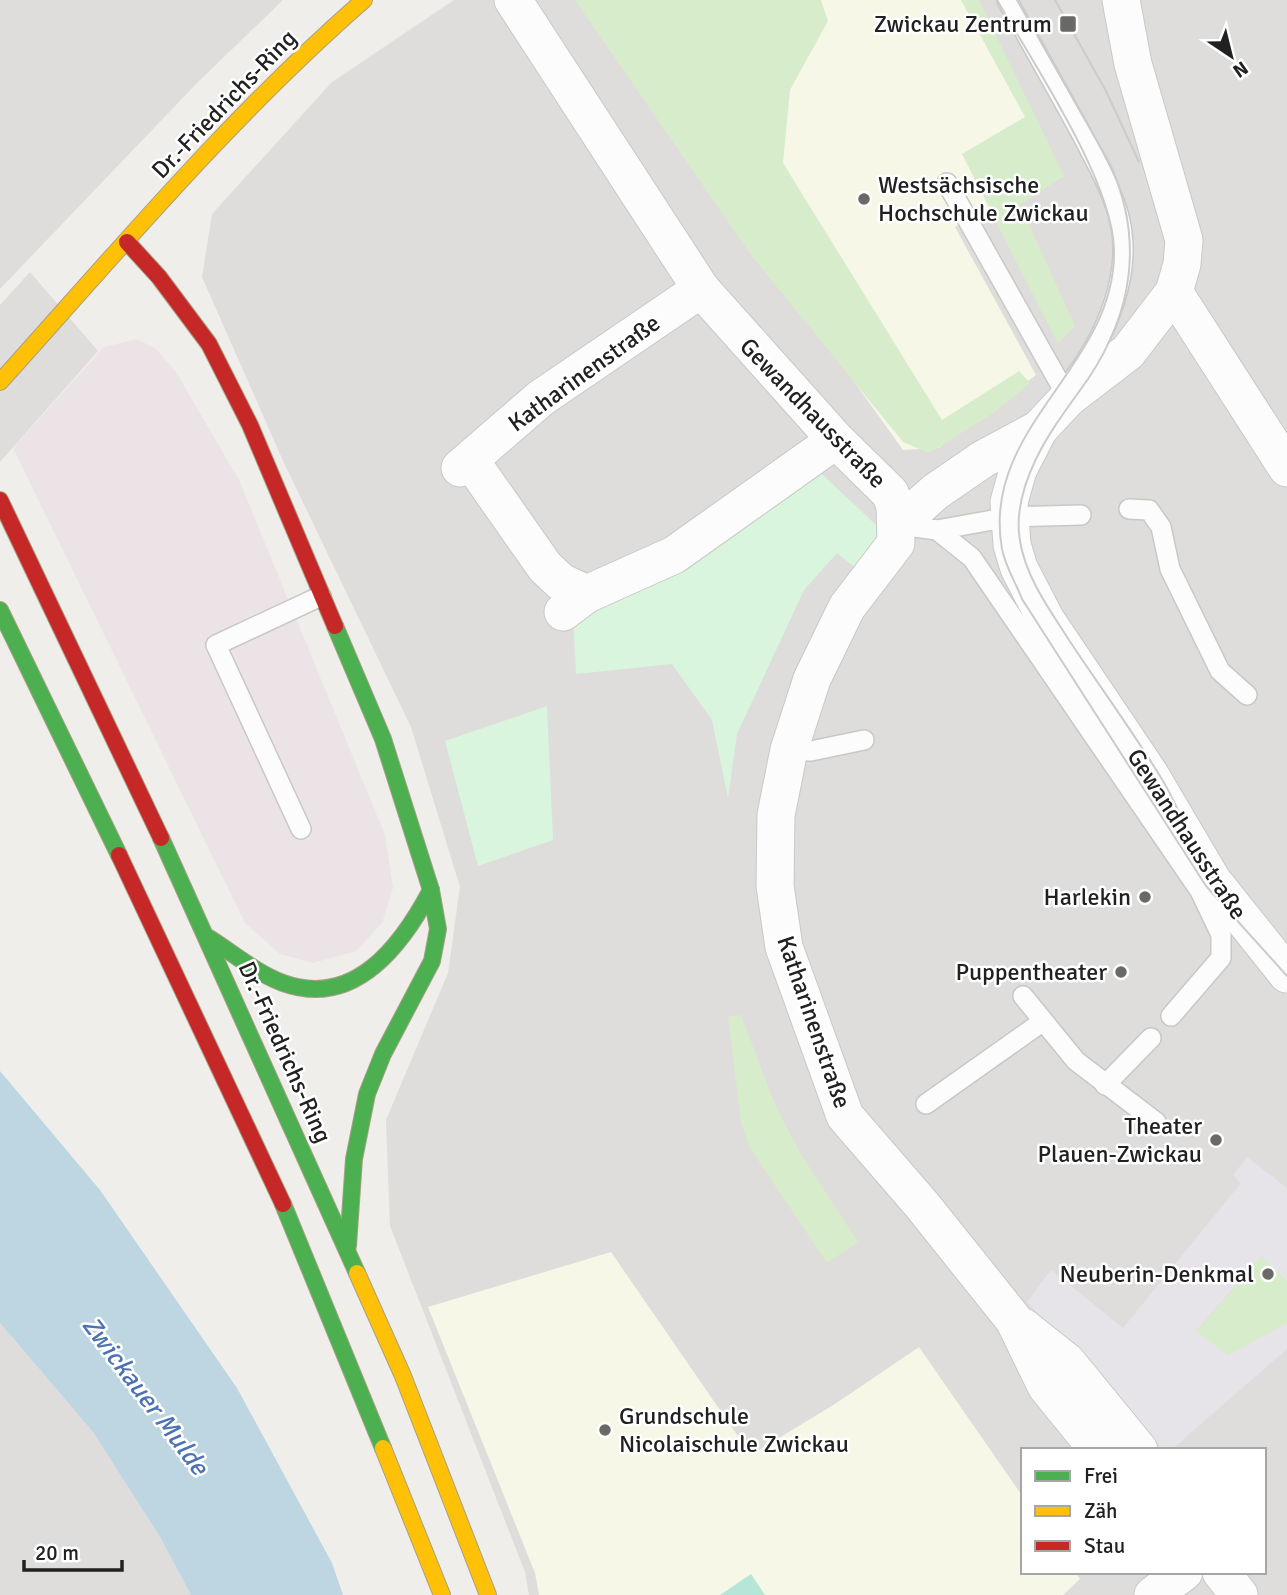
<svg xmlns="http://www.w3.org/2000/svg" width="1287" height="1595" viewBox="0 0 1287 1595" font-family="Signika,sans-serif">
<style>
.residential{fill:#dedddb;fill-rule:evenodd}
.industrial{fill:#ece3e7}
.education{fill:#f6f7e6}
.grass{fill:#d7ecca}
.park{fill:#d9f5dd}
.pitch{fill:#b6e6d8}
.plaza{fill:#e6e4e8}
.water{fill:#bed6e2}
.pier{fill:#dedddc}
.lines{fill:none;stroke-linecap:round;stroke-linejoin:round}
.lane-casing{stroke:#c8c8c6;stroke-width:22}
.street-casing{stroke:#c8c8c6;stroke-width:39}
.fast-casing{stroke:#a6a086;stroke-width:18}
.slow-casing{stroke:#a6a086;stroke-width:18}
.jam-casing{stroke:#a6a086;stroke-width:18}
.lane{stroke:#fdfcfc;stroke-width:19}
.street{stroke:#fdfcfc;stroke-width:37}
.fast{stroke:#4caf50;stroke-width:16}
.slow{stroke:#ffc107;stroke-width:16}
.jam{stroke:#c62828;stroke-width:16}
.tram{stroke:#cbcbcb;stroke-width:2}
.poi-dot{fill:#696967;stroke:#fff;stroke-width:2.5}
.labels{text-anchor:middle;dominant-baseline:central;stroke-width:5;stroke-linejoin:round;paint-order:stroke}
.poi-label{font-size:24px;fill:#212121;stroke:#fff;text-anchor:end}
.street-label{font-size:24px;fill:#212121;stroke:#fff}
.water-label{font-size:26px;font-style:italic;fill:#4d72b2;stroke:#fff}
</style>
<rect width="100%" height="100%" fill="#efeeea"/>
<!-- residential -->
<g class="residential">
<polygon points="0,0 283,0 197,83 0,289"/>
<path d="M454,0H1287V1595H529L525,1572L390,1226L386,1120L448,973L460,887L411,727L284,463L202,277L212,214L332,82ZM1023,1450H1264V1572H1023Z"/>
<polygon points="0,1323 93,1432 160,1537 191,1595 0,1595"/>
</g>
<!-- industrial -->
<polygon class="industrial" points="137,339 156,349 176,372 239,480 385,835 393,888 382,923 356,951 313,963 280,954 245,923 13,448 104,347"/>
<!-- education -->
<g class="education">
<polygon points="581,0 964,0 1054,170 955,227 1036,375 938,448 903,450"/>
<polygon points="611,1252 751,1455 835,1404 919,1347 1023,1497 1023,1572 1075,1572 1080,1579 1063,1595 539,1595 535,1573 428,1307"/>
</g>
<!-- grass -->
<g class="grass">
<polygon points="575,0 821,0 828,21 790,90 783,163 942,420 1019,371 1030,383 995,412 929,453 903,442 751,255"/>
<polygon points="961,0 979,0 1064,176 1020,205 1075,326 1058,344 962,154 1025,117"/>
<polygon points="741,1015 776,1107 799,1151 858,1242 827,1263 750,1148 741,1123 728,1016"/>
<polygon points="1261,1256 1287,1281 1287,1323 1228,1355 1196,1332"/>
</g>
<!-- park -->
<g class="park">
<polygon points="808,461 892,540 862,573 837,553 804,590 737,734 728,798 712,720 672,664 576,674 573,618"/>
<polygon points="547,706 553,840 478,866 445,741"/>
</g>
<!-- pitch -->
<polygon class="pitch" points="751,1574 765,1595 720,1595"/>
<!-- plaza -->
<polygon class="plaza" points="1247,1157 1287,1188 1287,1281 1261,1256 1196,1331 1228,1355 1287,1323 1287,1349 1171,1450 1153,1450 1108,1388 1027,1302 1051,1270 1123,1328 1241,1183 1233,1175"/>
<!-- water -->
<polygon class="water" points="0,1071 100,1190 237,1388 332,1563 343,1595 191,1595 160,1537 93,1432 0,1323"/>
<!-- pier -->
<polygon class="pier" points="30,272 98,351 0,462 0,305"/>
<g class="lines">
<defs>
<g id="lane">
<path d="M1007,0C1031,43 1056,87 1080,131C1094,158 1109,184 1118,213C1135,272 1106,337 1071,382"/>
<polyline points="947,183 1068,398"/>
<polyline points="1129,509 1149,510 1161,527 1170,569 1220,671 1247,695"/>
<polyline points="899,525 937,530 972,558 1200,891 1221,935 1221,958 1171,1016"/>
<polyline points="937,530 1010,517 1081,515"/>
<polyline points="789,750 811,751 864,740"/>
<polyline points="301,829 216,645 321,596"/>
<polyline points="1023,996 1076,1061 1156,1122"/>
<polyline points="1105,1085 1151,1038"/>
<polyline points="926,1104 1042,1022"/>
</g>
<g id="street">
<polyline points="513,0 701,289 836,440 890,493 895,506 896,543 847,607 812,679 789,750 776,815 775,886 784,947 845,1116 922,1205 1014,1320 1046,1386 1098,1450"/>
<polyline points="1174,292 1287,468"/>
<polyline points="1039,429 1018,470 1009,502 1012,545 1019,568 1046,620 1149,773 1212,880 1287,974"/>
<polyline points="470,460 545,567 561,582 587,594"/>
<polyline points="460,468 541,398 701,289"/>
<polyline points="898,525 935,492 983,459 1039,429 1068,398 1128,352 1174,292 1182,264 1184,240 1133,64 1121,0"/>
<polyline points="563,612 587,594 674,555 836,440"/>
<polyline points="1023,1327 1067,1362 1139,1450"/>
<polyline points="1221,1572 1239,1595"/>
<polyline points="1153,1595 1184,1572"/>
</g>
<g id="fast">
<polyline points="0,610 119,855"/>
<polyline points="335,626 383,739 431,890 438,929 432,961 383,1054 367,1094 354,1159 348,1246"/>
<polyline points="161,838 357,1273"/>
<path d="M209,938C233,953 256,973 283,983C355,1009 402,945 431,890"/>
<polyline points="283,1204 383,1448"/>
</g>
<g id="slow">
<path d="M0,382C118,251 231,116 364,0"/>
<polyline points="357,1273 403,1376 488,1595"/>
<polyline points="383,1448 442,1595"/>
</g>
<g id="jam">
<polyline points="127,242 159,277 209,344 250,425 335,626"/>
<polyline points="0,500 161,838"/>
<polyline points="119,855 283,1204"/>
</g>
</defs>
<!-- lane casing -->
<use href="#lane" class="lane-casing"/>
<!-- street casing -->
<use href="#street" class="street-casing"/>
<!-- fast casing -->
<use href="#fast" class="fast-casing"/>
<!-- slow casing -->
<use href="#slow" class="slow-casing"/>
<!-- jam casing -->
<use href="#jam" class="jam-casing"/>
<!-- lane -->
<use href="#lane" class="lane"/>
<!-- street -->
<use href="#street" class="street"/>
<!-- fast -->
<use href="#fast" class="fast"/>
<!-- slow -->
<use href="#slow" class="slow"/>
<!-- jam -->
<use href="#jam" class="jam"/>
<!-- tram -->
<g class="tram">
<path d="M997,0C1033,63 1112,180 1114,249C1117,367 980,426 1002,549C1005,566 1016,583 1022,599L1206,886L1287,976"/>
<path d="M1017,0L1110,164C1144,239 1133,312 1088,379C1069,406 1050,430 1036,459C1024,484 1015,513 1020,541C1026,578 1050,610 1069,640C1100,687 1134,733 1163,781C1183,815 1194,853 1217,884"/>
<polyline points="1055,0 1106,91 1139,162"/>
</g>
</g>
<!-- markers -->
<g class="poi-dot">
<rect x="1059" y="15" width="18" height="18" rx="3.5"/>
<circle cx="864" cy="199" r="7"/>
<circle cx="1145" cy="897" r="7"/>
<circle cx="1121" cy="972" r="7"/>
<circle cx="1216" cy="1140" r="7"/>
<circle cx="1268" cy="1274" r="7"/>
<circle cx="605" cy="1430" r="7"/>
</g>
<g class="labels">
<!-- poi labels -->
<g class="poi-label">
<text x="1052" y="24">Zwickau Zentrum</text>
<text x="878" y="185" text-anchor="start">Westsächsische<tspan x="878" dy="28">Hochschule Zwickau</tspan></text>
<text x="1131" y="897">Harlekin</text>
<text x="1107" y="972">Puppentheater</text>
<text x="1202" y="1126">Theater<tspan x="1202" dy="28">Plauen-Zwickau</tspan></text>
<text x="1254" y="1274">Neuberin-Denkmal</text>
<text x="619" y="1416" text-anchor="start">Grundschule<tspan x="619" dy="28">Nicolaischule Zwickau</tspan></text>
</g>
<!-- street labels -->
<g class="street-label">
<text transform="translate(224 104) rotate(-46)">Dr.-Friedrichs-Ring</text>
<text transform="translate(584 373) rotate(-36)">Katharinenstraße</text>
<text transform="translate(813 413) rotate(46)">Gewandhausstraße</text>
<text transform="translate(1187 834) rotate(57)">Gewandhausstraße</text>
<text transform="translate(814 1022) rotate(71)">Katharinenstraße</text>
<text transform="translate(285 1052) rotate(66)">Dr.-Friedrichs-Ring</text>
</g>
<!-- water labels -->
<g class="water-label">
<text transform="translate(145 1396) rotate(53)">Zwickauer Mulde</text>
</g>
</g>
<!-- legend -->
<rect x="1021" y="1448" width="245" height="126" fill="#ffffff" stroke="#a6a6a6" stroke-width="2"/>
<rect x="1035" y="1471" width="35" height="10" fill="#4caf50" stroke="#a6a6a6" stroke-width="2"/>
<text x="1084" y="1483" font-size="21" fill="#212121">Frei</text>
<rect x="1035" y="1506" width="35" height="10" fill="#ffc107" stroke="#a6a6a6" stroke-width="2"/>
<text x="1084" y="1518" font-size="21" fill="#212121">Zäh</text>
<rect x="1035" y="1541" width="35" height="10" fill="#c62828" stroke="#a6a6a6" stroke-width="2"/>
<text x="1084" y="1553" font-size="21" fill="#212121">Stau</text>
<!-- north arrow -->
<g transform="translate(1231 56) rotate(145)" stroke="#ffffff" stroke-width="5" paint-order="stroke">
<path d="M0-5L12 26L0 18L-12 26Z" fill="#212121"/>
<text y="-10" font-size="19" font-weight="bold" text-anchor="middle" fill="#212121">N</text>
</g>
<!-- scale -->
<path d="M24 1560v10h98v-10" fill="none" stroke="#212121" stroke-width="3.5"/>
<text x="35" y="1560" font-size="21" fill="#212121" stroke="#ffffff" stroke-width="5" paint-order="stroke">20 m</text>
</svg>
